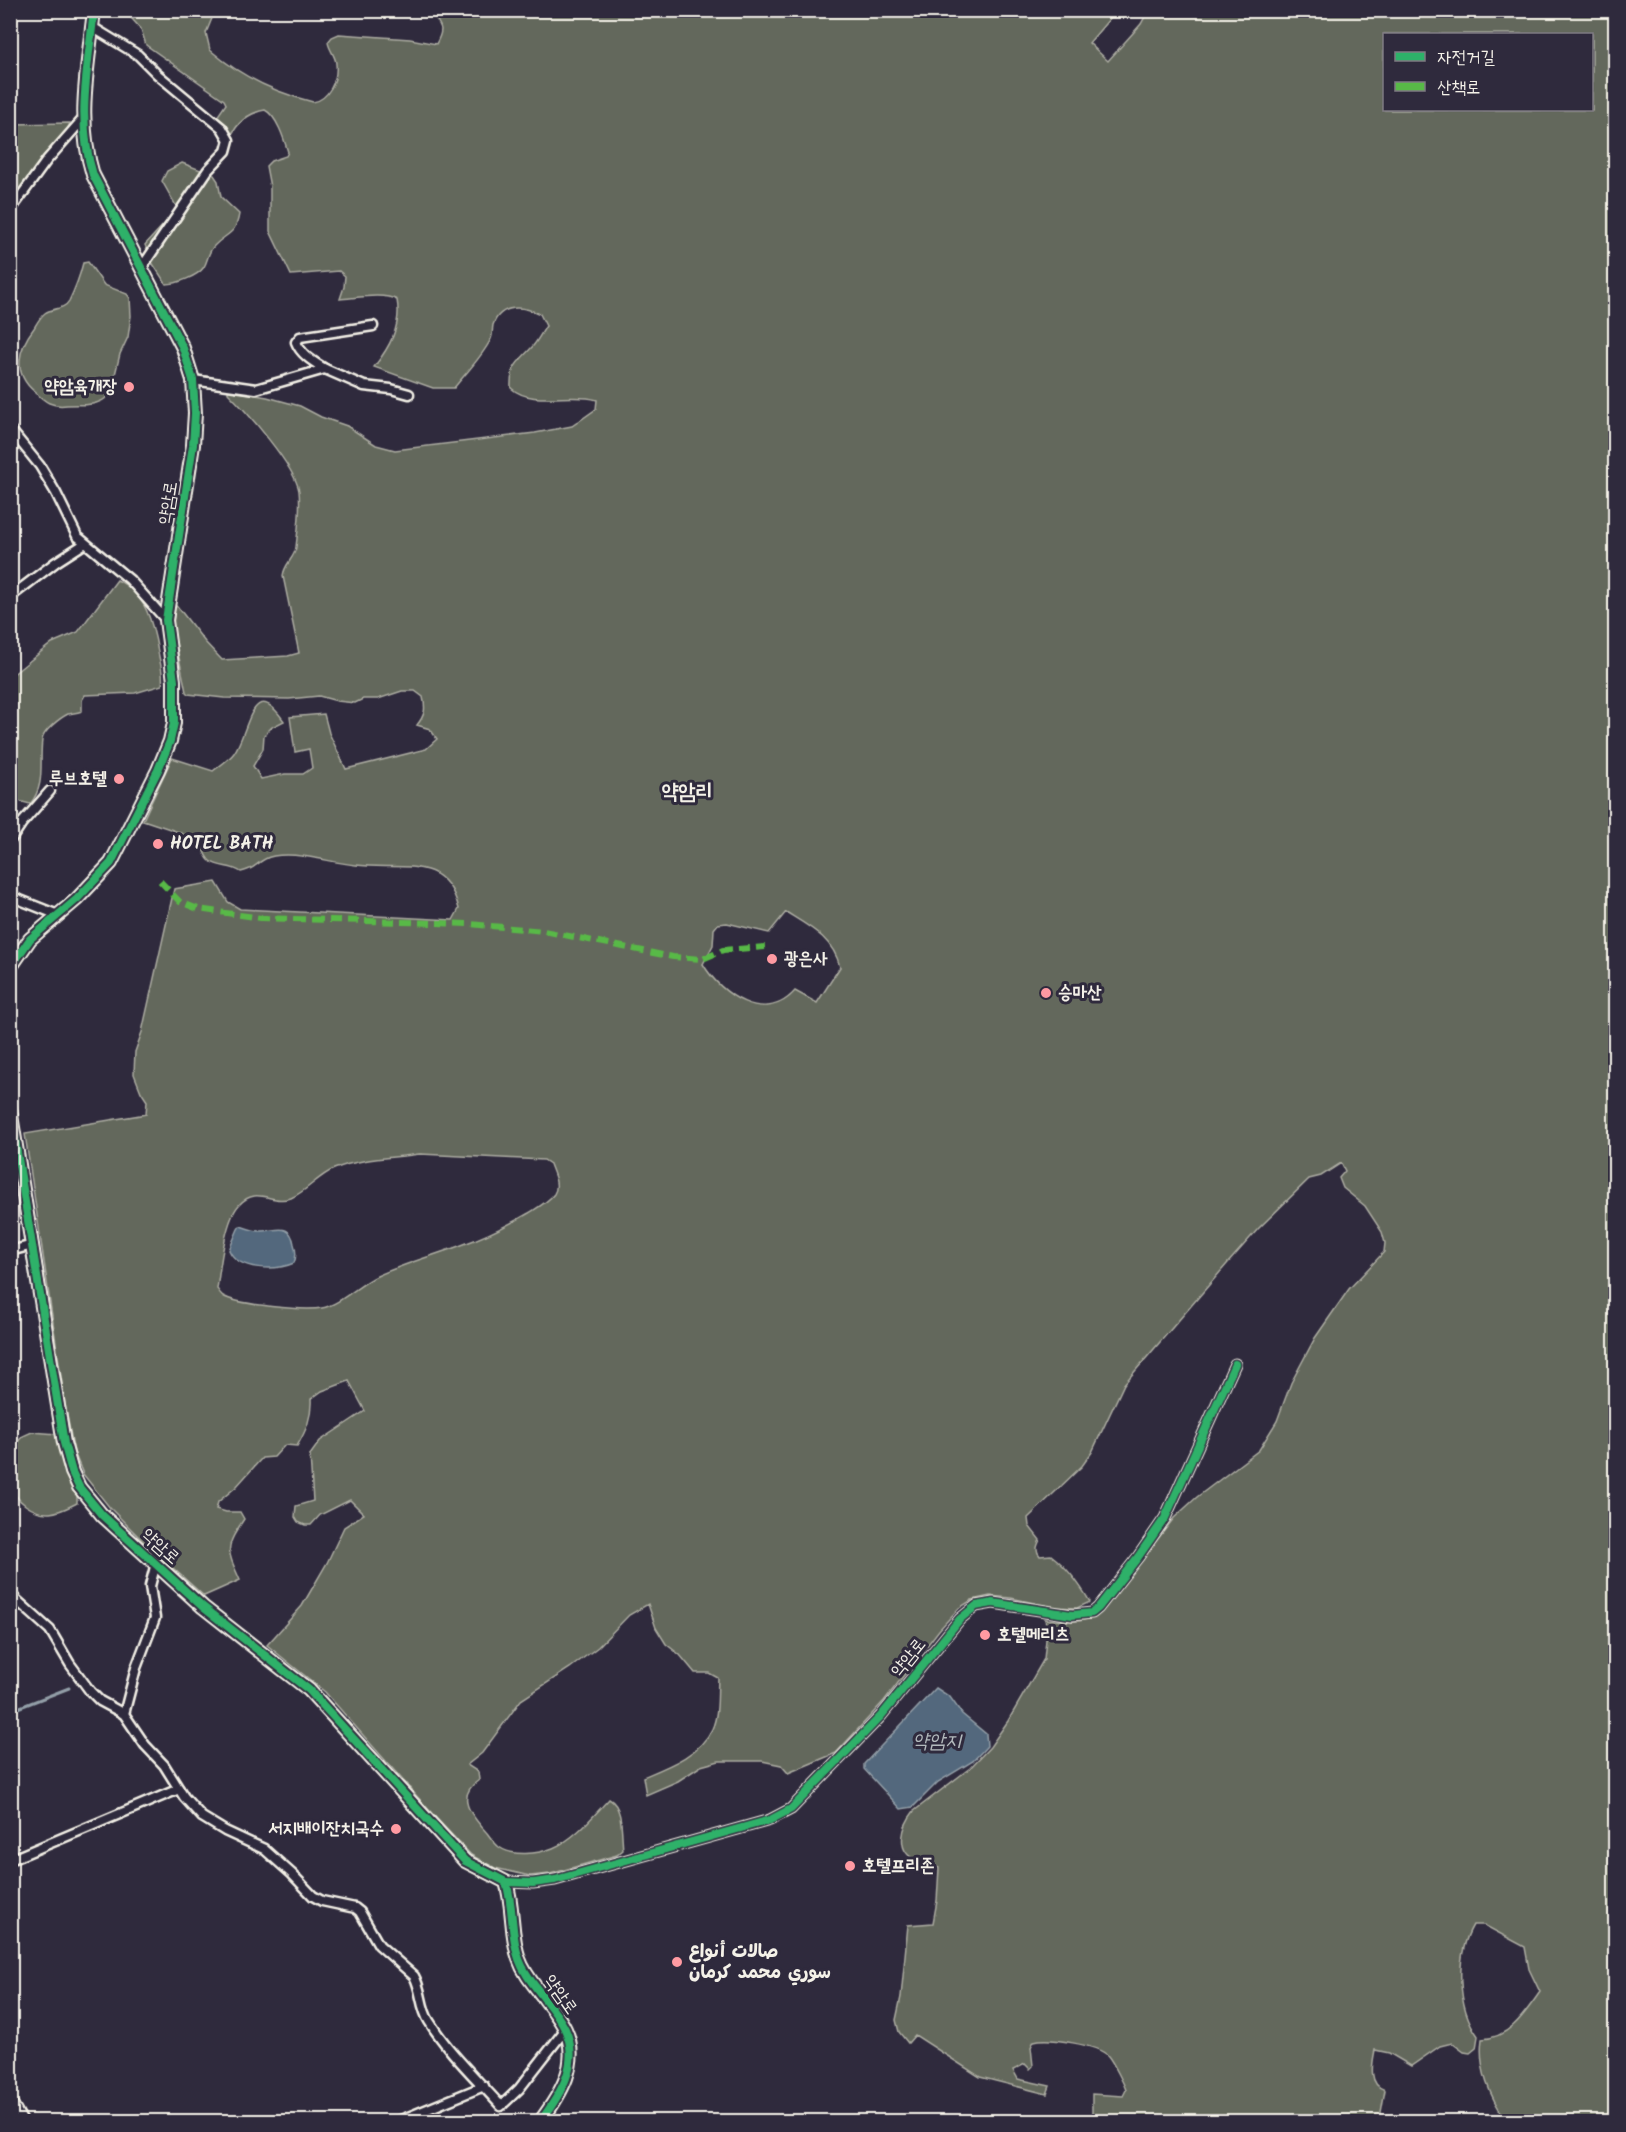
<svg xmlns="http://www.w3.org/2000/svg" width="1626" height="2132" viewBox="0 0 1626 2132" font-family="Kalam,'Playpen Sans Arabic','Poor Story',sans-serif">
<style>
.green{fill:#63685b;stroke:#acaca2;stroke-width:1.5;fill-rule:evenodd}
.water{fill:#52687d;stroke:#939fa8;stroke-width:1.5}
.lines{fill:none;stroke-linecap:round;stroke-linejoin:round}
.stream{stroke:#939fa8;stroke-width:3}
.street-casing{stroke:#f4f1e8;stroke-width:13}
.secondary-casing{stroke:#f4f1e8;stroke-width:16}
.street{stroke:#2f2a3d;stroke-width:8}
.secondary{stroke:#2f2a3d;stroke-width:12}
.quiet{stroke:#58b947;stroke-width:6;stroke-dasharray:12 6;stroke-linecap:butt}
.cycleway-casing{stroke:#2f2a3d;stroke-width:11}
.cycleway{stroke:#2db169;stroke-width:8}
.poi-dot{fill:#ff9aa2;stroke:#2f2a3d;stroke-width:2}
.labels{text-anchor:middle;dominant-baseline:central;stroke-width:6;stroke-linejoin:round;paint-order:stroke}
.poi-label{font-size:18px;font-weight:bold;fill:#f4f1e8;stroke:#2f2a3d;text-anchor:start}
.street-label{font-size:18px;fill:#f4f1e8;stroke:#2f2a3d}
.water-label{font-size:20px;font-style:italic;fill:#b3babd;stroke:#2f2a3d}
.quarter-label{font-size:21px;font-weight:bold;fill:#f4f1e8;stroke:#2f2a3d}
</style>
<rect width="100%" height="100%" fill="#2f2a3d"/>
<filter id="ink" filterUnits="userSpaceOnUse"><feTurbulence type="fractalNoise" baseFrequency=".0167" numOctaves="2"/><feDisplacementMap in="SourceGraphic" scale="12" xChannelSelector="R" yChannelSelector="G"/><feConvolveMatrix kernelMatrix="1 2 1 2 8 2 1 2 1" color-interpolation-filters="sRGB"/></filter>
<g filter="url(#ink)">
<!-- green -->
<g class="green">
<path d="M125,11H215L206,33L210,50C239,75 276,93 313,102C328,100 338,80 336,64C336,56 329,50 328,42L332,37L339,34L410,39L436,44C446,26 439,26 431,11H1116L1089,43L1108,61L1141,24L1148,11H1615V2121H1507C1490,2098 1478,2068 1482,2039C1510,2038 1525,2013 1540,1992L1529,1969L1525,1947L1484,1925H1473C1455,1956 1457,2007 1478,2036L1476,2048L1470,2053L1464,2052L1452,2043L1440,2046L1411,2066L1389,2053L1375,2050C1372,2064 1368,2085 1385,2090L1381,2112L1382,2121H1092V2094L1123,2096L1126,2090C1124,2084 1113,2062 1108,2056C1099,2045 1048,2037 1034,2041L1031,2047L1033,2066L1030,2069L1025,2064L1013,2070L1018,2079L1050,2086L1047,2094L980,2077L915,2035L908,2043L899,2032L896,2020L901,1997L908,1925L933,1923L937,1901L939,1868C932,1865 923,1863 916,1860C894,1850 903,1825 914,1811L970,1768L990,1747L1008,1721L1044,1659L1047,1630L1045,1619C1068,1621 1085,1626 1103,1610L1174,1518L1197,1497L1259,1450L1277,1421L1291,1383L1315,1338L1349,1289L1384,1252L1385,1243L1382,1232L1365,1206L1343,1188L1339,1178L1345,1171L1341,1163L1321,1176L1309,1179L1258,1229L1227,1264L1124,1384L1092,1452L1082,1466L1028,1518L1029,1526L1040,1540C1037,1546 1035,1550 1040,1556L1051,1555C1068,1568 1079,1583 1090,1602L1077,1608L1052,1607L1011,1598L990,1596L972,1600L959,1608L939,1630L884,1701L836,1753L788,1773L781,1765L762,1761H719L701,1766L678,1781L646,1795L643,1777C667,1767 700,1755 712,1729C719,1714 717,1694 718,1678L709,1673H695L680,1655L666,1644L656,1628L648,1604L629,1615L598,1647L570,1668L521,1700L482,1753L467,1765L478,1772L479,1780C454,1797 472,1816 487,1833C490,1837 494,1843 499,1847C513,1857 538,1854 553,1848C575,1839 593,1816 609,1799C624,1807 621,1834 623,1850L617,1855L550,1874L530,1876L495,1868L471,1855L437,1819L325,1692L267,1645L302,1606L327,1563L344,1527L364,1514L350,1500L320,1515L311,1525H305L298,1522L295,1517L296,1506L313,1501L310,1455L320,1441L365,1411L349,1381L322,1391L311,1399C312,1417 306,1431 297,1446L285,1445L274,1457L262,1458L236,1487L218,1502L216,1509L226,1512H240L244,1519C225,1548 226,1549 240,1580L204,1596L144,1542L110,1508L83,1474L74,1452L66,1410L25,1134L146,1114L147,1101L141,1092L134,1074L135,1052L142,1032L174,889L216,882L228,902L240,909L453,920L459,909C445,852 399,871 356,865C334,863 310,855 287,855C281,855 270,856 265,859C254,865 255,869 241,872C231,865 219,868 210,861C205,857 204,849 200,845C189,833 159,826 143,820L172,758L213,771C219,766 229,760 234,753C249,732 252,674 284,721L272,727L264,735L263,749L253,766L261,779L285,774H303L312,768L309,749L295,752L290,717L324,714L329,733L346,769L426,749L437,739L430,729L417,725C425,715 426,709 423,697L415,691H402L378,699H363L355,703L337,701L319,696L289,699L224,698L188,694L186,692L175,638L173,624L175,608L177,606L205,642L222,660L288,656L299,653L283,576C284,564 295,558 296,547C298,529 301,508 299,491C295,466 246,411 228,393V390L267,397L300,406L321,417L347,426L376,445L395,450L535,433L572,426L596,409L597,400C572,392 532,407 511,388C510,365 519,362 533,346C538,340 542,332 546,326L540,314C523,306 501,303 493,325C492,330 493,334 491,339C482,357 466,373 454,388H433L374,367C389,348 402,326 397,300C383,292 356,298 340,299L344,287L345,276L339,271L291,275L270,231V187L266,166L271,161L286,156L288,152C284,139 277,116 265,110C247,113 237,123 230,138L217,117L226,104L224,100L146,45L141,29ZM1384,34H1592V110H1384ZM786,912C810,927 833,938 840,967L817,1003L795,991C765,1025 721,995 703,964L713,945L714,929L718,924L727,923L769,933ZM420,1154L544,1160L550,1164C553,1173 560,1185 554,1194C548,1202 537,1208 529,1213C507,1226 483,1237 459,1246C432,1256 403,1264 377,1276C360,1284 339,1305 322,1308C304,1311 238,1305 223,1296C221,1295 218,1290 217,1289C220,1268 225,1220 239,1205C257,1185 272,1205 291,1198C307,1191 318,1176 334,1169C360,1158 392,1158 420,1154Z"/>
<polygon points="70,123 67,130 11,206 11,124"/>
<path d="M182,163L214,175L218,181L221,197L239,214C236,235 226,233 214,246C208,252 208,260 204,267C198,276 177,284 166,284L153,264L145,245L176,211V206L162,181L167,171Z"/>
<path d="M88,262L104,285L127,294L130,298L131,316L128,337L120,354L112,387L106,398C95,407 80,404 67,405C52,407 45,402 35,392C12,373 18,349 34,328C37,323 40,317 45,313C52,308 64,310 69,301C75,289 80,275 83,263Z"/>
<path d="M117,580C146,593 153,624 158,652C160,662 164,675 162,685L135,693L85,695L82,700V711C77,713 73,713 68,714C60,718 43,731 42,740C39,763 46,785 30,804L11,799V676L52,643L78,632Z"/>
<path d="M32,1432L57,1434L77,1494V1503C69,1507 60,1512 50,1513C34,1514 14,1501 11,1484C9,1473 11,1461 10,1450L23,1436Z"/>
</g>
<!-- water -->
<g class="water">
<path d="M240,1226C247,1228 253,1231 259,1231C276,1232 290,1221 294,1244C296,1250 297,1256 294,1263C276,1271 238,1271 229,1250L238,1229Z"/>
<polygon points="936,1688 950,1697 962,1714 986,1734 987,1746 973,1761 938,1782 913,1807 901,1809 864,1769 864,1764"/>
</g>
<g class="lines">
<!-- stream -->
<polyline class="stream" points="10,1711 69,1688"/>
<defs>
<g id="street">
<polyline points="92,27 138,55 157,74 222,128 229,140 226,151 208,170 142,267"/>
<polyline points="10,211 47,160 83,119"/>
<polyline points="325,369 364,386 391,389 409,394"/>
<path d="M193,380L256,389L325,369C314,362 301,355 296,342L300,337L373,326"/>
<polyline points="10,429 40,466 56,493 77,536 130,580 166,620"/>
<polyline points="10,597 56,562 84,544"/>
<polyline points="10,841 22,823 50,791"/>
<polyline points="10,896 58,915"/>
<polyline points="10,1251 33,1245"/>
<path d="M10,1594L50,1630L70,1664L90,1691L100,1701L124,1714L145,1745L164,1765L184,1797L202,1817L225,1831L264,1849L292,1874L313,1896L322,1901L355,1908L360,1912L379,1945L414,1976C422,1990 420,2007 429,2021C448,2052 477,2079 501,2106L519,2089L565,2030"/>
<polyline points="124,1714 136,1668 155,1618 150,1586 156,1563"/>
<polyline points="10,1860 179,1789"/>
<polyline points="506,1882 533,1883 555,1880 770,1820 791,1809 881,1716 960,1619 976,1606 993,1603 1072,1615 1092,1613 1098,1608 1138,1557 1165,1518 1235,1364"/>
<polyline points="10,2099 23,2122"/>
<polyline points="396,2122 484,2086"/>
</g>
<g id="secondary">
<path d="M10,968L30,939L77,899L111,863L158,770L170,741L174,723V681L166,620L193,445L195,413L193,380L183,348L93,175C76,120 88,67 94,10"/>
<path d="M10,1109L64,1443L72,1472L79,1487L102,1515L203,1607L309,1690L465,1861L506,1882C514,1907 510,1934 519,1959C524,1974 535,1986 544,1998C551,2008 560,2018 565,2029C581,2063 560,2095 540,2122"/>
</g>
</defs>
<!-- street casing -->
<use href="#street" class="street-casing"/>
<!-- secondary casing -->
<use href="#secondary" class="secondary-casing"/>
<!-- street -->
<use href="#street" class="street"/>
<!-- secondary -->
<use href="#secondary" class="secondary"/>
<!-- quiet -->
<polyline class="quiet" points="160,881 180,902 198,909 261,918 470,924 544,931 673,957 703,959 723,950 765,947"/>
<defs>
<g id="cycleway">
<path d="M10,968L30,939L77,899L111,863L158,770L170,741L174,723V681L166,620L193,445L195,413L193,380L183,348L93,175C76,120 88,67 94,10"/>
<path d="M10,1109L64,1443L72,1472L79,1487L102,1515L203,1607L309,1690L465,1861L506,1882C514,1907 510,1934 519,1959C524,1974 535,1986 544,1998C551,2008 560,2018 565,2029C581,2063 560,2095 540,2122"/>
<polyline points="506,1882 533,1883 555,1880 770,1820 791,1809 881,1716 960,1619 976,1606 993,1603 1072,1615 1092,1613 1098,1608 1138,1557 1165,1518 1235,1364"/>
</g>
</defs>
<!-- cycleway casing -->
<use href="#cycleway" class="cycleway-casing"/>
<!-- cycleway -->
<use href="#cycleway" class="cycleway"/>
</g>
</g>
<!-- markers -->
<g class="poi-dot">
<circle cx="129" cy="387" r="6"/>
<circle cx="119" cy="779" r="6"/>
<circle cx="158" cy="844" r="6"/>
<circle cx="772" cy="959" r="6"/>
<circle cx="1046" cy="993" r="6"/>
<circle cx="985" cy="1635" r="6"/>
<circle cx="396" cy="1829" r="6"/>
<circle cx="850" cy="1866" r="6"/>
<circle cx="677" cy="1962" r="6"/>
</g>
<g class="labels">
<!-- poi labels -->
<g class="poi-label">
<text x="117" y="387" text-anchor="end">약암육개장</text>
<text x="107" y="779" text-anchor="end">루브호텔</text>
<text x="170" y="844">HOTEL BATH</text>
<text x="784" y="959">광은사</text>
<text x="1058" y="993">승마산</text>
<text x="997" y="1635">호텔메리츠</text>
<text x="384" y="1829" text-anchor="end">서지배이잔치국수</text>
<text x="862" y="1866">호텔프리존</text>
<text x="689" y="1952">صالات أنواع<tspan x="689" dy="21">سوري محمد كرمان</tspan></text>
</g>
<!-- street labels -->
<g class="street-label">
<text transform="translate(169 503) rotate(-81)">약암로</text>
<text transform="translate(160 1547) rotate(42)">약암로</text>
<text transform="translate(909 1658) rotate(-51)">약암로</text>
<text transform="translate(560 1995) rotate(55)">약암로</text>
</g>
<!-- water labels -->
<g class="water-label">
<text x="937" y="1742">약암지</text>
</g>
<!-- quarter labels -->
<g class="quarter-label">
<text x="687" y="792">약암리</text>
</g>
</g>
<!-- margin -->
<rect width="1626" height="2132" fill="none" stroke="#2f2a3d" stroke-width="36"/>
<rect x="18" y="18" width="1590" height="2096" fill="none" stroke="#f4f1e8" stroke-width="2" filter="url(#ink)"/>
<!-- legend -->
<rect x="1383" y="33" width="210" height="78" fill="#2f2a3d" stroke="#7e7a81" stroke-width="1.5"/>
<rect x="1395" y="52" width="30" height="9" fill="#2db169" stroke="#7e7a81" stroke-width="1.5"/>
<text x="1437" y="63" font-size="18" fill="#f4f1e8">자전거길</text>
<rect x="1395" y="82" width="30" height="9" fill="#58b947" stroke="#7e7a81" stroke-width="1.5"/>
<text x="1437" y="93" font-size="18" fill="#f4f1e8">산책로</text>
</svg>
